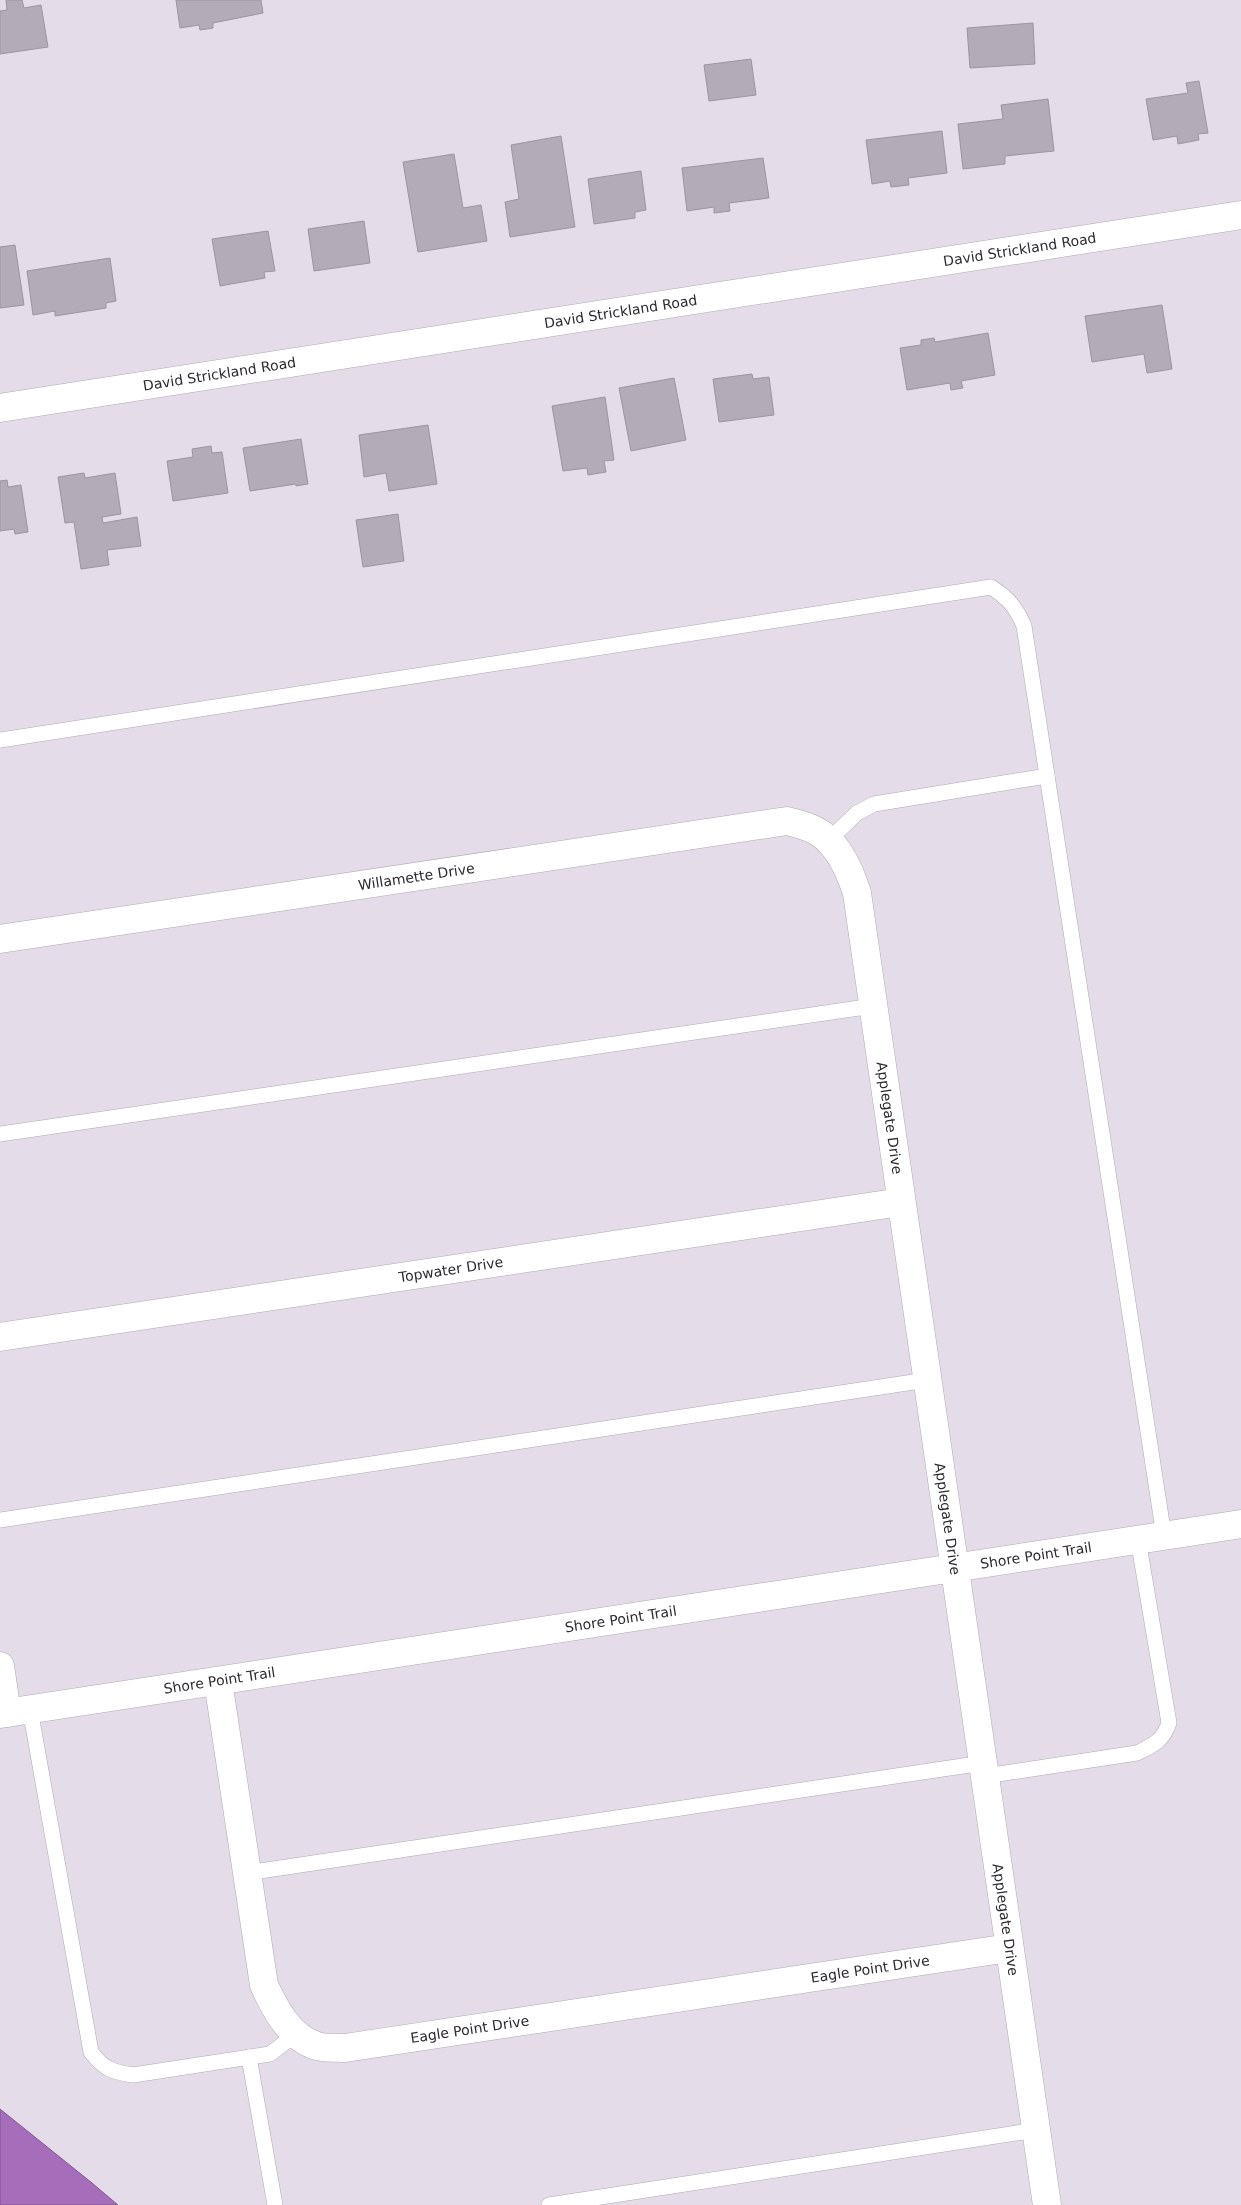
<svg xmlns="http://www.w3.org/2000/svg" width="1241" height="2205" viewBox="0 0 1241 2205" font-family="'DejaVu Sans',sans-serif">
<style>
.water{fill:#a56dba;stroke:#815990}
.building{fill:#b3abb7;stroke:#9d94a0}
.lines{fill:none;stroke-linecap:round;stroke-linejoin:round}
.service-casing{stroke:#b1a8b4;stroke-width:16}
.minor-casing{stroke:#b1a8b4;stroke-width:29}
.service{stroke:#fff;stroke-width:15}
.minor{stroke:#fff;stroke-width:28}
.labels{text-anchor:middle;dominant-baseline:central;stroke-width:5;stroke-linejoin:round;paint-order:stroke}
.street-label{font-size:14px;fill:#2d2a2f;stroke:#fff}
</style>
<rect width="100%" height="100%" fill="#e5dce9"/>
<!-- water -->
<polygon class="water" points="0,2109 92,2183 118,2205 0,2205"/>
<!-- building -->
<g class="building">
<polygon points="6,0 22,0 24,8 41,5 48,47 0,54 0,11 7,10"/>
<polygon points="176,0 261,0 263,13 213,23 213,28 200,30 199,25 180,28"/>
<polygon points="1033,23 1035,64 970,68 967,28"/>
<polygon points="751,59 756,95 709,101 704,65"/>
<polygon points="1199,81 1208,133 1198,134 1199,140 1178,144 1177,136 1153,140 1146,99 1188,93 1186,83"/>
<polygon points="1048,99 1054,151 1005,156 1005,164 963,169 958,124 1003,119 1001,105"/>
<polygon points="942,131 947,173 908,178 909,185 891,187 890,181 872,184 866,140"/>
<polygon points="561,136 575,227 510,237 505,202 519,199 511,145"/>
<polygon points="454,154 463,208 481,205 487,241 418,252 403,162"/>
<polygon points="763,158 769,198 729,203 730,211 714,213 714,207 687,211 682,168"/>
<polygon points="641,171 646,210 635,212 635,218 594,224 588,179"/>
<polygon points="364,221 370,263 314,271 308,229"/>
<polygon points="268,231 275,271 264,272 265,278 220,286 212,239"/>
<polygon points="15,245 24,305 0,308 0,247"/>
<polygon points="110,258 116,301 106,303 106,308 55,316 55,311 33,315 27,271"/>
<polygon points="1162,305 1172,369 1147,373 1144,354 1092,362 1085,316"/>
<polygon points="988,333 995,375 961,381 963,388 951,390 950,383 907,390 900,348 921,345 921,340 934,338 935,342"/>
<polygon points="752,374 753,379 769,377 774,415 719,422 713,379"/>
<polygon points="674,378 686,440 631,451 619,388"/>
<polygon points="605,397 614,460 604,461 606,472 588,475 587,468 563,471 552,406"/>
<polygon points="428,425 437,484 389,491 386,473 364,477 359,435"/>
<polygon points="301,439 308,484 296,486 296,484 250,491 243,448"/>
<polygon points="211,446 212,453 222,452 228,493 173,501 167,461 193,457 192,449"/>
<polygon points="84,473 85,478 115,473 121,514 102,517 103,523 137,517 141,546 107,550 109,565 81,569 74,522 65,523 58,477"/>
<polygon points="7,480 8,487 21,485 28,532 15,534 14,529 0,531 0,481"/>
<polygon points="398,514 404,561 363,567 356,520"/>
</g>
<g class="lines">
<defs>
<g id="service">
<path d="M0,740L991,587C1008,598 1016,607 1024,626L1164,1536"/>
<polyline points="829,840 857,813 874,804 1047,776"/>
<polyline points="0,1134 873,1006"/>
<polyline points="0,1520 927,1380"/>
<path d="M30,1709L91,2052C104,2069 112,2072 133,2075L270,2054L296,2034"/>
<path d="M985,1776L1137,1753C1153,1745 1163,1741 1169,1723L1138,1539"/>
<polyline points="247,1873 983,1763"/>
<polyline points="249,2057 275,2205"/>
<polyline points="549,2205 1036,2130"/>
</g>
<g id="minor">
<path id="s1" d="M0,408L1241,215"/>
<path id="s2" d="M0,939L787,821C795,823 803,825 810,828C836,838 849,868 857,893L1047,2205"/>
<path id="s3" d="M0,1337L901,1202"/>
<polyline points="0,1666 7,1713"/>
<path id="s4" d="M218,1681L264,1985C275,2009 290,2038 317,2046C326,2049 337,2047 345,2048L1009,1948"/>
<path id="s5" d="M0,1714L1241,1524"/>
</g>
</defs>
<!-- service casing -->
<use href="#service" class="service-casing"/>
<!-- minor casing -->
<use href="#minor" class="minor-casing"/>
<!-- service -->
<use href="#service" class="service"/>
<!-- minor -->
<use href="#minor" class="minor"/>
</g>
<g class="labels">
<!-- street labels -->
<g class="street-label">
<text stroke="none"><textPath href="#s1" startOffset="1032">David Strickland Road</textPath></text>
<text stroke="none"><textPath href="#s1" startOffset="628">David Strickland Road</textPath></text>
<text stroke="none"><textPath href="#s1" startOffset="222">David Strickland Road</textPath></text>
<text stroke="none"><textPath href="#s2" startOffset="421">Willamette Drive</textPath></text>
<text stroke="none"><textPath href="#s2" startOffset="1130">Applegate Drive</textPath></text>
<text stroke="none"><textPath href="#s3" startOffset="456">Topwater Drive</textPath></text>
<text stroke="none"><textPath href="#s2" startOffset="1535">Applegate Drive</textPath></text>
<text stroke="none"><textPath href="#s5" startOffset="1048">Shore Point Trail</textPath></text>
<text stroke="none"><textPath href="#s5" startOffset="628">Shore Point Trail</textPath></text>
<text stroke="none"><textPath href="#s5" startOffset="222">Shore Point Trail</textPath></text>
<text stroke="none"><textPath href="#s2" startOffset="1940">Applegate Drive</textPath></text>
<text stroke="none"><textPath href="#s4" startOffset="950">Eagle Point Drive</textPath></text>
<text stroke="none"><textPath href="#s4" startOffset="545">Eagle Point Drive</textPath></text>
</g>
</g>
</svg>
